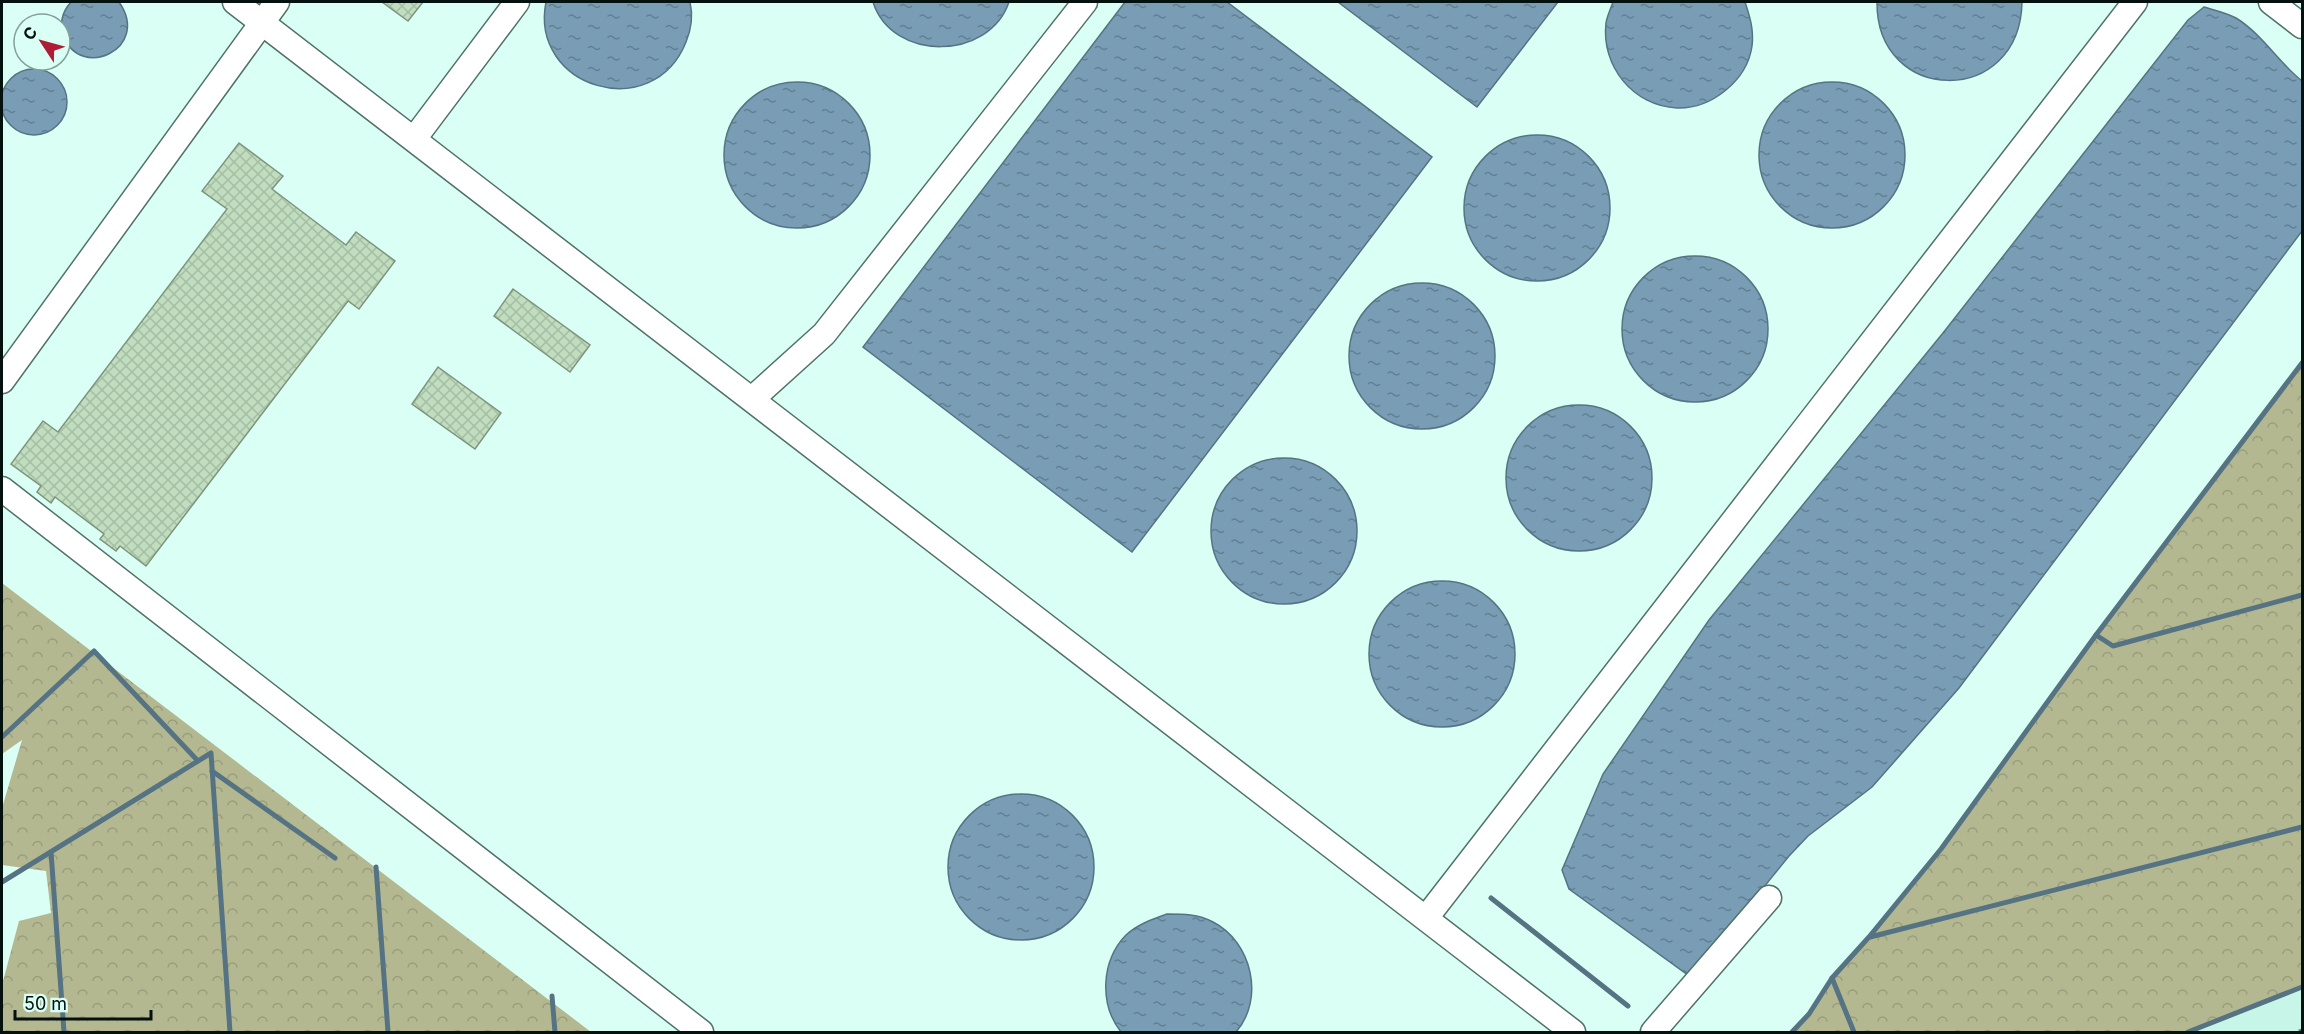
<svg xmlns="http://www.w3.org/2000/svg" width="2304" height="1034" viewBox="0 0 2304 1034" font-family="Inter,sans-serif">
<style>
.built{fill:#c7f5e7}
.forest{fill:url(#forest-crowns)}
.water{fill:url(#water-ripples);stroke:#567383;stroke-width:1.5}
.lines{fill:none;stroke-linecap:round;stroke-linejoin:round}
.stream{stroke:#567383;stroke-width:5}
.building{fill:url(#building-cross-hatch);stroke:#7e947d;stroke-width:1.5}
.minor-casing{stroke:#517269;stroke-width:27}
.minor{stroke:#fff;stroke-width:24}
.rail{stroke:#5b716b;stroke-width:4.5;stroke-dasharray:9 4.5;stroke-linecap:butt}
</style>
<defs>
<pattern id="forest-crowns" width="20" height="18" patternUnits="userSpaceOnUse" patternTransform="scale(1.5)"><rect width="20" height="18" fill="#b4b891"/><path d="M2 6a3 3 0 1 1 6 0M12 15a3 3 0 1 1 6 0" fill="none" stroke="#999d7c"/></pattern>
<pattern id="water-ripples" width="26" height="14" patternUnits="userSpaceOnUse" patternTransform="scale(1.5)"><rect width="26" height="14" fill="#799db5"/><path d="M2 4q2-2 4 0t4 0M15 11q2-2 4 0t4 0" fill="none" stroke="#617f92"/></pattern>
<pattern id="building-cross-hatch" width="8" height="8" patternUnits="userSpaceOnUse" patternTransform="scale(1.5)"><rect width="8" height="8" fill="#c0debf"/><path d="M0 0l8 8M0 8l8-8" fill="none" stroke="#a4bda3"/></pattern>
</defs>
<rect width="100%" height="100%" fill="#dafff4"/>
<!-- built -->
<polygon class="built" points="2302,987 2302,1032 2188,1032"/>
<!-- forest -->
<g class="forest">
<polygon points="2302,363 2302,987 2188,1032 1792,1032 1809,1014 1832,978 1869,937 1941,849 2096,635"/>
<polygon points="2,583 591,1032 2,1032 2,985 19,921 51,913 46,871 2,865 2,808 22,740 2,754"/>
</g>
<!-- water -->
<g class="water">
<path d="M71,2H119C152,49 79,81 64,36C59,23 62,12 71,2Z"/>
<path d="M546,2H690C693,15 691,30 686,42C653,125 529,88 546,2Z"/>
<path d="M873,2H1009C989,61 892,62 873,2Z"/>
<polygon points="1125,2 1227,2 1432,157 1132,552 863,347"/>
<polygon points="1338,2 1558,2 1477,107"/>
<path d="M1613,2H1745C1750,17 1754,30 1752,46C1747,81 1711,109 1677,108C1633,106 1601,66 1606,23C1607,16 1611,8 1613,2Z"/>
<path d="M1877,2H2022C2020,108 1876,105 1877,2Z"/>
<path d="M2204,7C2214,10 2227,13 2236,18C2262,34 2279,63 2302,81V231L1959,688L1872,787L1808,836L1789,856L1700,966L1688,975L1569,889L1562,870L1603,774L1709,620L1943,333L2188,20Z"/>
<circle cx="34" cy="102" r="33"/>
<circle cx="1832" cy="155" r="73"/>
<circle cx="797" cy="155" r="73"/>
<circle cx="1537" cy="208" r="73"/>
<circle cx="1695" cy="329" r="73"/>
<circle cx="1422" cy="356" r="73"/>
<circle cx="1579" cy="478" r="73"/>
<circle cx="1284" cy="531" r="73"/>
<circle cx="1442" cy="654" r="73"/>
<circle cx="1021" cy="867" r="73"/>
<path d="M1167,914C1183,914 1198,914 1213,922C1252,942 1265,999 1236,1032H1121C1099,1004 1101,961 1126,935C1138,924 1153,919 1167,914Z"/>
</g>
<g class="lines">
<!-- stream -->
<g class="stream">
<polyline points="2096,635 2113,646 2302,595"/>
<polyline points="2,737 94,651 198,761"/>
<polyline points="212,771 335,858"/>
<polyline points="51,852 64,1032"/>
<polyline points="376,867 388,1032"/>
<polyline points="2,882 211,753 230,1032"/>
<polyline points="1491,898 1628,1006"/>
<polyline points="1870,937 2302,827"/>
<polyline points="1832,978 1854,1032"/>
<polyline points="552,996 555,1032"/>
<polyline points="1792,1032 1809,1014 1832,978 1869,937 1941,849 2096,635 2302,363"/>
<polyline points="2188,1032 2302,987"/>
</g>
</g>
<!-- building -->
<g class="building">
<polygon points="382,2 423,2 408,21"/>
<polygon points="239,143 283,176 272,189 346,245 356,232 395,261 359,309 348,301 146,566 120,546 116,551 100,539 104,534 55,497 51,503 37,492 41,486 11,464 43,421 58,432 227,209 202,191"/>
<polygon points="513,289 590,345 570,372 494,316"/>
<polygon points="438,367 501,413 475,449 412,404"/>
</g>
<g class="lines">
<defs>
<g id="minor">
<polyline points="235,2 1573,1032"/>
<polyline points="2271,2 2302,26"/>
<polyline points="414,139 517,2"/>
<polyline points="2,381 277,2"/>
<polyline points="752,399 824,334 1085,2"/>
<polyline points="2,489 701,1032"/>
<polyline points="1426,918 2135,2"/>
<polyline points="1653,1032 1769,898"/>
</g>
</defs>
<!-- minor casing -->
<use href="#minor" class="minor-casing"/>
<!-- minor -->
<use href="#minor" class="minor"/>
<!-- rail -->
<polyline class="rail" points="2299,1032 2302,1031"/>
</g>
<!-- border -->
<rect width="2304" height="1034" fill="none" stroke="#05110e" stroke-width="6"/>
<!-- north arrow -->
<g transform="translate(42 42) rotate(306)"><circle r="28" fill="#dafff4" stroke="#85a098" stroke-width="1.5"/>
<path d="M0-4.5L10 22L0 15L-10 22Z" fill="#af1c36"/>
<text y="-9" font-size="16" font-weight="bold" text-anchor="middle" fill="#05110e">С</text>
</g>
<!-- scale -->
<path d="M15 1010v9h136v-9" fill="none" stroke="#05110e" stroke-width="3"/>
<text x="24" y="1010" font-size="18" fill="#05110e" stroke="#dafff4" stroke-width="4.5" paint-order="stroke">50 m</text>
</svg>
